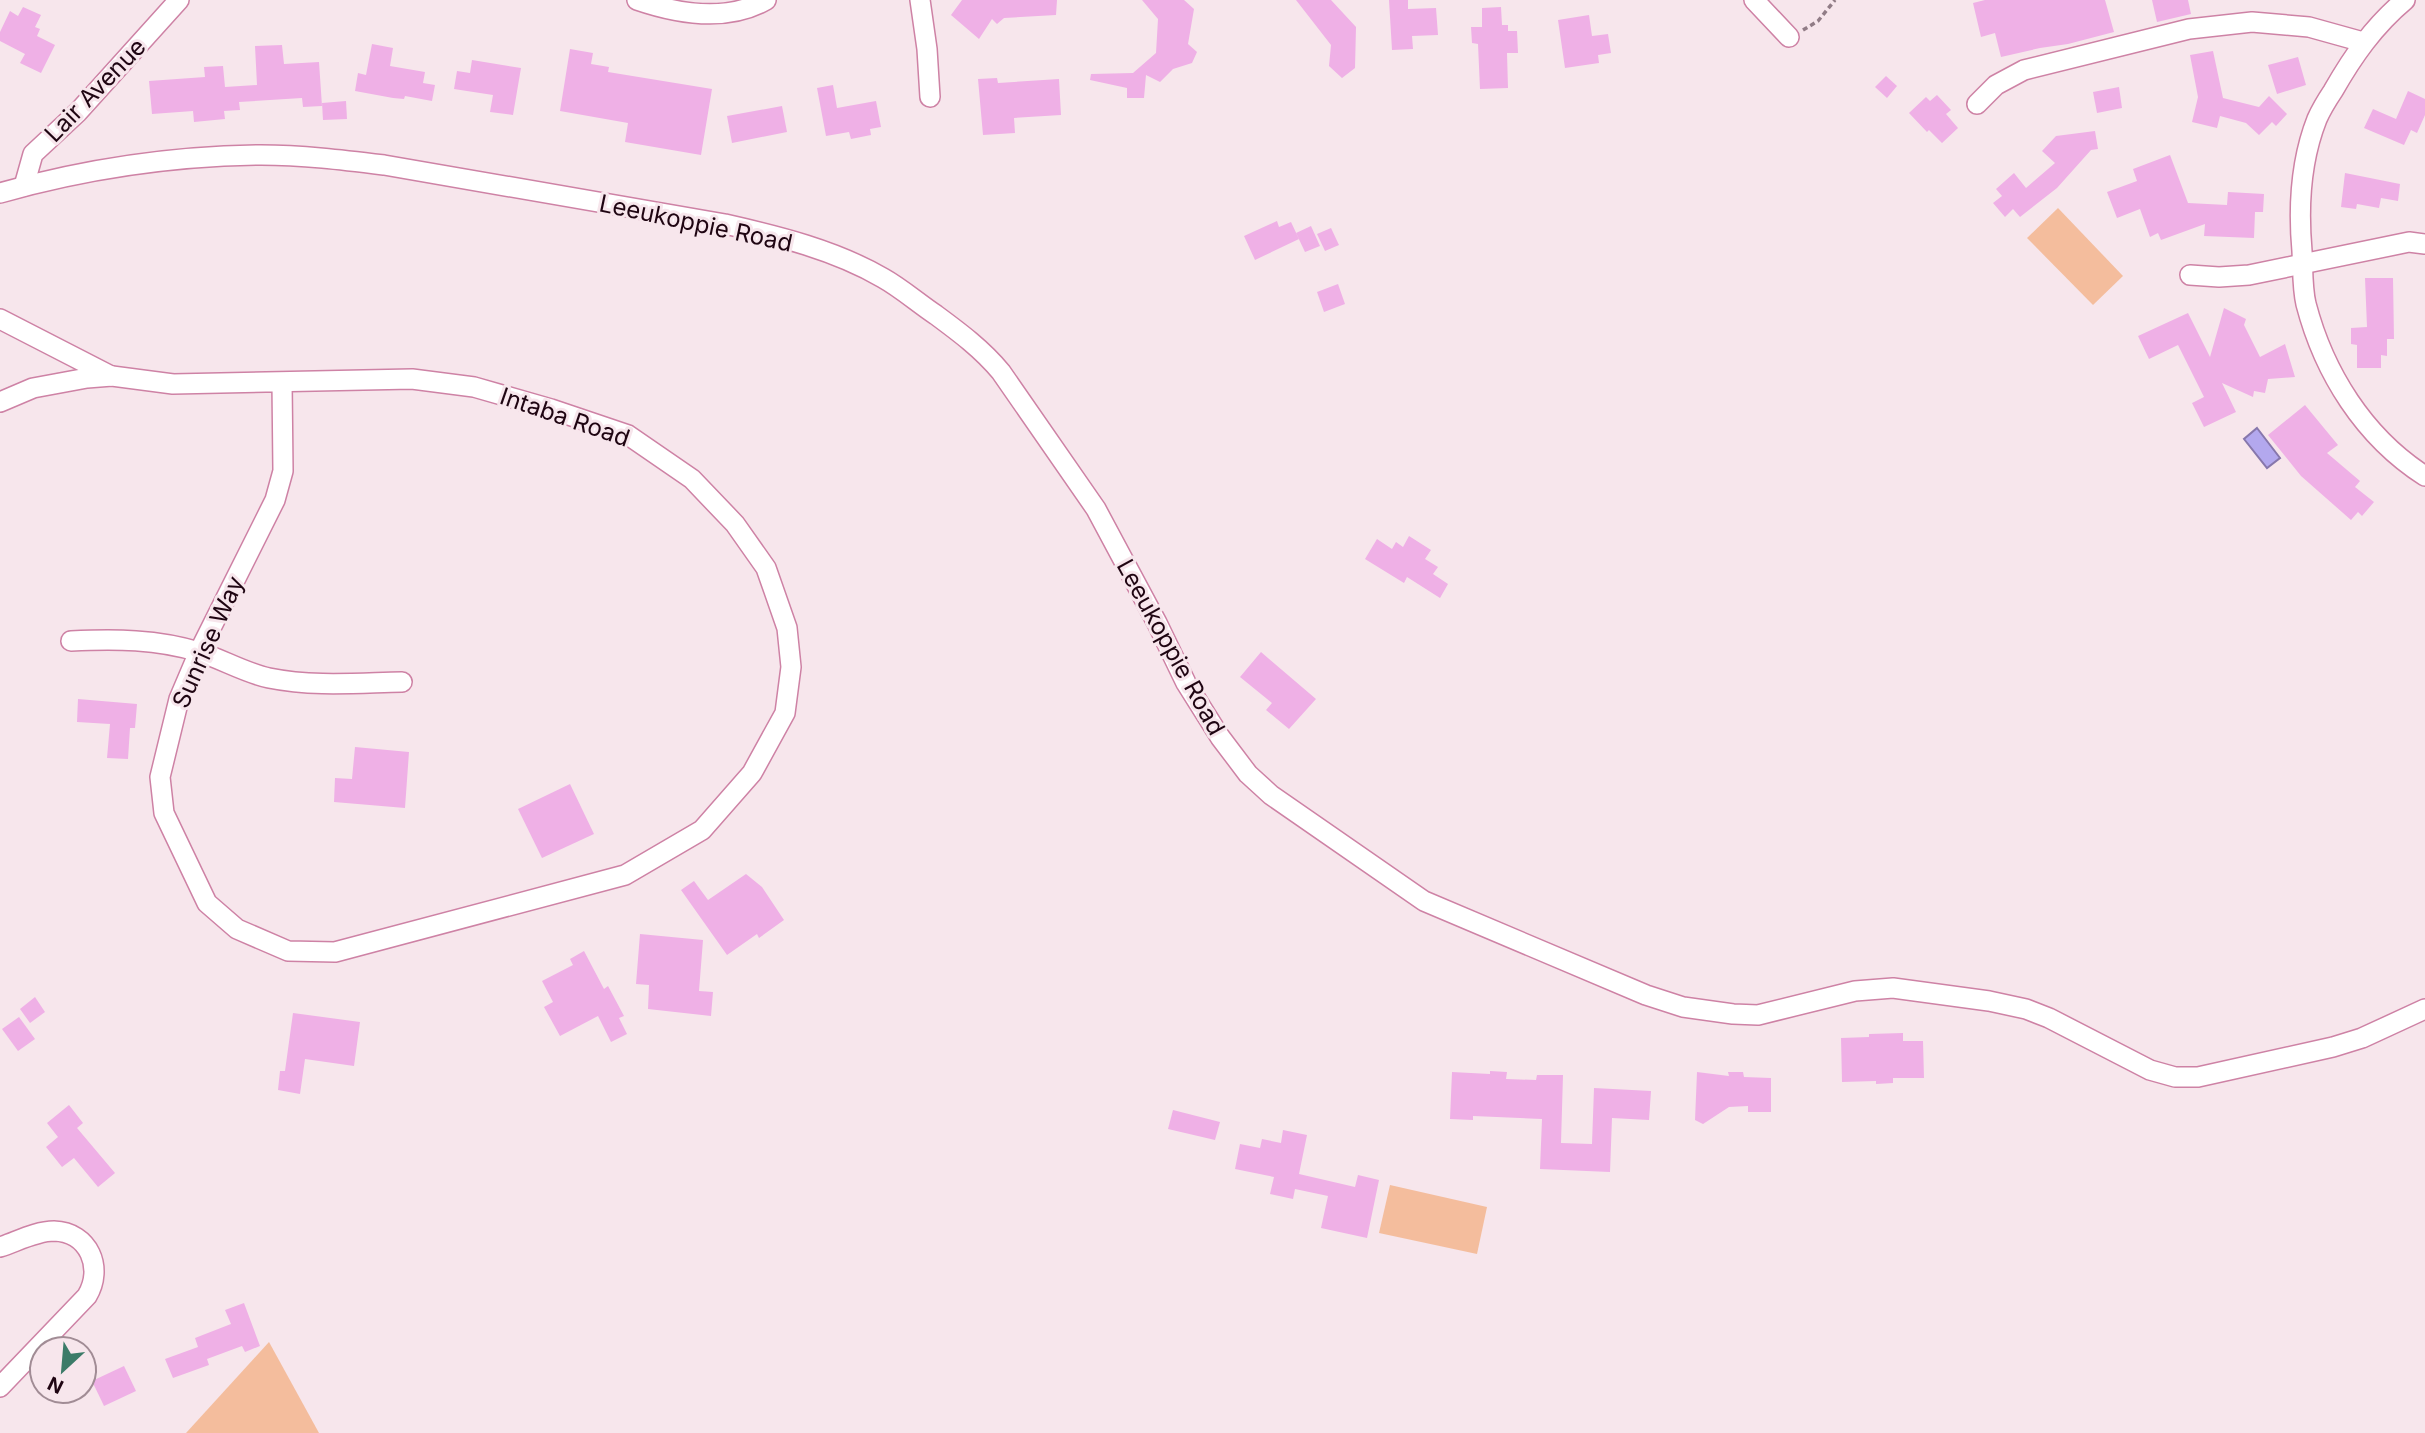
<svg xmlns="http://www.w3.org/2000/svg" width="2425" height="1433" viewBox="0 0 2425 1433" font-family="Inter,sans-serif">
<style>
.green{fill:#f4bd9d}
.water{fill:#b3a8ee;stroke:#8777ac;stroke-width:2}
.building{fill:#efb0e6}
.lines{fill:none;stroke-linecap:round;stroke-linejoin:round}
.street-casing{stroke:#ce82a5;stroke-width:22}
.path{stroke:#917c86;stroke-width:3.5;stroke-dasharray:5 3.5;stroke-linecap:butt}
.street{stroke:#fff;stroke-width:19}
.labels{text-anchor:middle;dominant-baseline:central;stroke-width:6;stroke-linejoin:round;paint-order:stroke}
.street-label{font-size:24px;fill:#1f0512;stroke:#f7e6ec}
</style>
<rect width="100%" height="100%" fill="#f7e6ec"/>
<!-- green -->
<g class="green">
<polygon points="2058,208 2123,276 2093,305 2027,238"/>
<polygon points="1390,1185 1487,1207 1477,1254 1379,1233"/>
<polygon points="269,1342 319,1433 186,1433"/>
</g>
<!-- water -->
<polygon class="water" points="2257,428 2280,458 2267,468 2244,439"/>
<!-- building -->
<g class="building">
<polygon points="962,0 1057,0 1056,15 1004,18 997,24 992,19 979,39 951,15"/>
<polygon points="1142,0 1184,0 1194,9 1188,44 1197,52 1192,63 1173,69 1160,82 1146,75 1144,98 1127,98 1127,88 1090,80 1091,74 1133,73 1156,53 1158,19"/>
<polygon points="1296,0 1331,0 1356,27 1355,68 1342,78 1329,66 1331,45"/>
<polygon points="1389,0 1408,0 1408,9 1436,8 1438,35 1412,36 1413,49 1392,50"/>
<polygon points="1985,0 2105,0 2114,32 2068,44 2040,48 2001,57 1995,33 1981,37 1973,3"/>
<polygon points="2152,0 2188,0 2191,14 2157,22"/>
<polygon points="23,7 41,15 35,27 40,29 37,36 55,45 41,73 20,63 25,54 0,41 0,32 10,11 18,16"/>
<polygon points="1501,7 1502,25 1508,25 1508,31 1517,31 1518,53 1507,53 1508,88 1480,89 1478,44 1472,43 1471,27 1482,27 1482,8"/>
<polygon points="1589,15 1592,36 1608,34 1611,53 1598,55 1599,63 1565,68 1558,20"/>
<polygon points="372,44 393,48 390,66 425,72 423,83 435,85 432,101 405,96 404,99 393,98 355,91 358,73 366,75"/>
<polygon points="282,45 284,64 319,62 322,106 303,107 302,98 239,102 240,110 224,111 225,119 194,122 193,111 152,114 149,81 205,77 204,67 223,66 225,87 257,85 255,46"/>
<polygon points="570,49 593,53 591,64 609,67 608,72 712,89 701,155 625,142 628,123 560,111"/>
<polygon points="2213,51 2223,98 2259,107 2269,96 2287,114 2276,126 2272,122 2259,135 2246,123 2220,116 2217,128 2192,122 2198,97 2190,55"/>
<polygon points="2298,57 2306,85 2277,94 2268,65"/>
<polygon points="472,60 521,68 513,115 490,112 493,95 454,89 457,71 470,73"/>
<polygon points="1886,76 1897,86 1887,98 1875,87"/>
<polygon points="997,78 998,83 1059,79 1061,115 1014,118 1015,133 983,135 978,79"/>
<polygon points="833,85 837,108 876,101 881,127 870,129 871,135 851,139 849,132 826,136 817,88"/>
<polygon points="2119,87 2122,108 2097,113 2093,92"/>
<polygon points="2408,91 2425,99 2425,115 2417,133 2411,130 2404,145 2364,128 2373,109 2396,119"/>
<polygon points="1937,95 1951,110 1946,114 1958,128 1942,143 1929,130 1927,132 1909,113 1926,97 1930,101"/>
<polygon points="346,101 347,119 323,120 322,103"/>
<polygon points="782,106 787,132 732,143 727,116"/>
<polygon points="2095,131 2098,149 2091,150 2057,188 2020,217 2013,209 2005,217 1993,203 2002,196 1996,189 2014,173 2026,188 2055,163 2042,151 2056,136"/>
<polygon points="2170,155 2188,203 2227,205 2228,192 2264,194 2263,212 2255,212 2254,238 2204,236 2205,224 2161,240 2158,233 2150,237 2140,209 2117,218 2107,192 2137,181 2133,169"/>
<polygon points="2345,173 2400,184 2398,201 2381,198 2379,208 2357,204 2356,209 2341,207"/>
<polygon points="1277,221 1279,227 1291,222 1299,239 1255,260 1244,236"/>
<polygon points="1311,226 1320,246 1305,252 1296,233"/>
<polygon points="1331,228 1339,245 1325,251 1317,234"/>
<polygon points="2365,278 2393,278 2394,339 2387,339 2387,356 2381,355 2381,368 2357,368 2357,345 2351,344 2351,328 2367,327"/>
<polygon points="1338,284 1345,304 1324,312 1317,292"/>
<polygon points="2224,308 2246,319 2244,325 2260,357 2285,344 2295,377 2268,379 2265,393 2254,391 2253,397 2222,383 2236,412 2204,427 2192,403 2204,397 2178,345 2149,359 2138,336 2188,313 2210,357"/>
<polygon points="2305,405 2338,445 2327,453 2360,481 2355,487 2374,502 2362,516 2358,512 2351,520 2301,476 2268,435"/>
<polygon points="1409,536 1431,550 1425,559 1438,567 1433,574 1448,584 1440,598 1407,577 1404,583 1365,559 1377,539 1392,549 1396,542 1403,547"/>
<polygon points="1261,652 1316,699 1289,729 1266,710 1272,703 1240,677"/>
<polygon points="78,699 137,704 135,728 130,728 128,759 107,758 110,724 77,722"/>
<polygon points="355,747 409,752 405,808 334,802 335,778 352,779"/>
<polygon points="570,784 594,834 542,858 518,809"/>
<polygon points="746,874 762,887 784,920 759,938 757,934 727,955 681,890 694,881 708,900"/>
<polygon points="640,934 703,940 699,991 713,992 711,1016 648,1009 649,985 636,984"/>
<polygon points="584,951 604,989 608,986 624,1016 619,1018 627,1034 611,1042 598,1016 560,1036 544,1007 553,1002 542,981 573,965 570,959"/>
<polygon points="35,997 45,1012 30,1023 20,1009"/>
<polygon points="293,1013 360,1022 354,1066 305,1059 300,1094 278,1090 280,1071 285,1071"/>
<polygon points="19,1017 35,1039 18,1051 2,1029"/>
<polygon points="1903,1033 1903,1041 1923,1041 1924,1078 1893,1078 1893,1083 1876,1084 1876,1081 1842,1082 1841,1038 1869,1037 1869,1034"/>
<polygon points="1490,1071 1507,1072 1506,1079 1536,1080 1537,1075 1563,1075 1561,1143 1592,1144 1594,1088 1651,1091 1649,1120 1612,1118 1610,1172 1540,1169 1542,1119 1473,1116 1473,1120 1450,1119 1452,1072 1490,1074"/>
<polygon points="1697,1072 1729,1076 1728,1072 1743,1072 1744,1077 1771,1078 1771,1112 1748,1112 1748,1106 1729,1107 1703,1124 1695,1120"/>
<polygon points="69,1105 83,1123 77,1128 115,1173 98,1187 74,1158 62,1167 46,1147 58,1137 47,1123"/>
<polygon points="1173,1110 1220,1122 1215,1140 1168,1129"/>
<polygon points="1283,1130 1307,1135 1299,1174 1355,1187 1358,1175 1379,1180 1367,1238 1321,1228 1328,1196 1295,1189 1293,1199 1270,1194 1274,1177 1235,1169 1240,1144 1260,1148 1262,1139 1281,1143"/>
<polygon points="244,1303 260,1346 245,1352 242,1346 207,1359 209,1365 173,1378 165,1359 198,1347 195,1338 231,1324 225,1310"/>
<polygon points="124,1366 136,1391 104,1406 92,1381"/>
</g>
<g class="lines">
<defs>
<g id="street">
<path d="M637,0C678,14 728,22 766,0"/>
<polyline points="920,0 927,49 930,97"/>
<polyline points="1754,0 1789,37"/>
<path d="M2405,0C2374,26 2353,56 2333,91C2327,100 2321,110 2317,119C2300,162 2298,206 2302,251C2303,268 2302,287 2306,304C2324,373 2364,437 2425,476"/>
<polyline points="1977,104 1996,85 2024,70 2189,29 2252,22 2309,27 2363,42"/>
<polyline points="24,186 33,154 78,112 179,0"/>
<path d="M0,193C85,169 172,156 261,155C302,155 343,160 384,165L725,224C778,236 835,250 883,278C901,288 918,303 936,315C959,332 982,349 1001,372L1096,509L1157,623L1186,683L1220,737L1248,774L1271,795L1424,901L1646,995L1683,1007L1733,1014L1758,1015L1855,991L1893,988L1989,1001L2026,1009L2049,1018L2150,1070L2175,1077H2198L2333,1047L2362,1038L2425,1009"/>
<polyline points="2190,275 2219,277 2249,275 2409,242 2425,244"/>
<polyline points="0,319 111,376"/>
<polyline points="0,402 33,388 87,378 112,376 173,384 412,379 474,387 551,409 628,435 692,479 735,524 766,568 787,628 791,667 785,713 752,773 702,830 625,875 335,952 288,951 237,929 207,903 164,813 160,777 179,699 199,652 275,500 283,471 282,382"/>
<path d="M71,641C115,639 157,639 199,652C222,659 245,673 269,678C314,687 356,683 402,682"/>
<path d="M0,1247C16,1242 36,1231 54,1231C89,1232 104,1268 87,1296L0,1387"/>
</g>
</defs>
<!-- street casing -->
<use href="#street" class="street-casing"/>
<!-- path -->
<polyline class="path" points="1803,30 1818,21 1835,0"/>
<!-- street -->
<use href="#street" class="street"/>
</g>
<g class="labels">
<!-- street labels -->
<g class="street-label">
<text transform="translate(95 90) rotate(-46)">Lair Avenue</text>
<text transform="translate(696 223) rotate(12)">Leeukoppie Road</text>
<text transform="translate(565 417) rotate(19)">Intaba Road</text>
<text transform="translate(208 642) rotate(-66)">Sunrise Way</text>
<text transform="translate(1171 647) rotate(61)">Leeukoppie Road</text>
</g>
</g>
<!-- north arrow -->
<g transform="translate(63 1370) rotate(206)"><circle r="33" fill="#f7e6ec" stroke="#a18c95" stroke-width="2"/>
<path d="M0-5L12 26L0 18L-12 26Z" fill="#3c7b68"/>
<text y="-10" font-size="19" font-weight="bold" text-anchor="middle" fill="#1f0512">N</text>
</g>
</svg>
